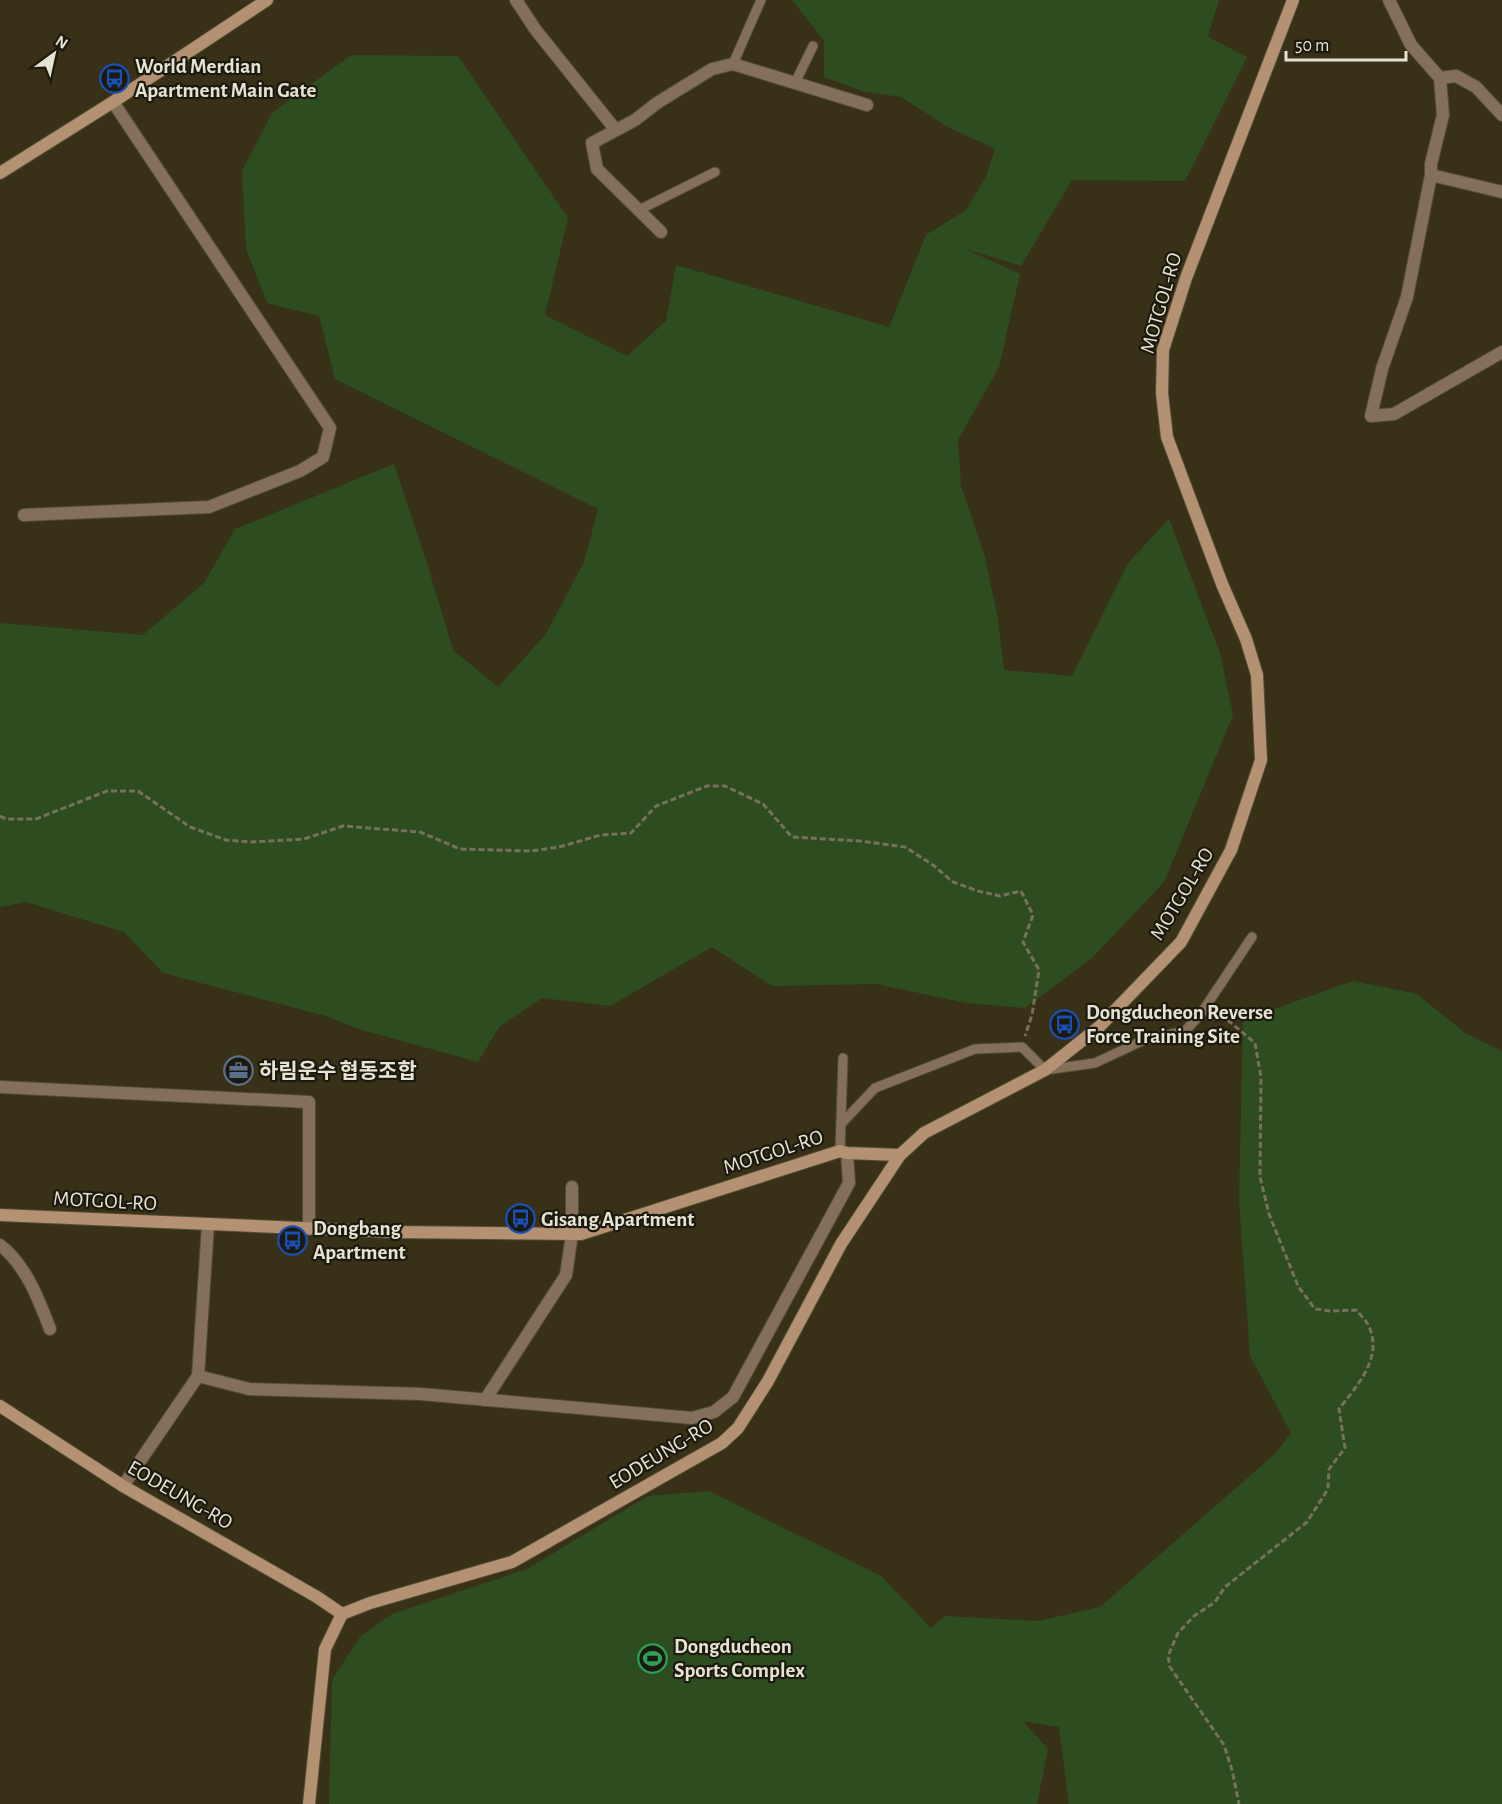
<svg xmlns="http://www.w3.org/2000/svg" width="1502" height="1804" viewBox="0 0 1502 1804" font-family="'Alegreya Sans','Noto Sans KR',sans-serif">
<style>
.green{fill:#2d4d21}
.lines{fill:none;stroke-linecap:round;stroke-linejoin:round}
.lane-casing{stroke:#544d36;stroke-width:11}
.street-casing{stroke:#544d36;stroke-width:14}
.secondary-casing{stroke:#544d36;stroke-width:14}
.path{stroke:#77715c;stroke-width:3;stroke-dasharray:6 3;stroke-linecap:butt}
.lane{stroke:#846f5b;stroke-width:9}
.street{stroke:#846f5b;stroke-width:12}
.secondary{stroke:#b39172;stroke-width:12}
.labels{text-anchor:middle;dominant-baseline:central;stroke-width:4.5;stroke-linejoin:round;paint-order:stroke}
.poi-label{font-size:21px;font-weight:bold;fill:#e6e2d4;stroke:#1c190e;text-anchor:start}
.street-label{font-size:21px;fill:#e6e2d4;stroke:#1c190e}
</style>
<rect width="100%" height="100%" fill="#383118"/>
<!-- green -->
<g class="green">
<polygon points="792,0 1219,0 1208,37 1247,57 1185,181 1072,180 1021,266 963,248 1020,274 999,367 958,440 961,486 985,557 998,620 1004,670 1072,676 1128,563 1169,519 1220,653 1233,715 1164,882 1093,957 1025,1008 966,1003 877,984 772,986 712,947 610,1006 542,998 499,1027 478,1062 359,1029 326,1016 163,973 124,932 26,902 0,907 0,623 143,635 204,583 235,529 394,464 426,560 453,650 498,687 546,634 584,562 598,509 335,379 319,316 267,303 246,249 242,171 272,113 351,55 458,56 568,218 545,315 627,356 666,321 676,265 889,327 926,235 966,210 986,177 995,149 948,127 901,97 862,91 824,77 824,41"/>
<polygon points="1353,981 1417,994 1465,1033 1502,1051 1502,1804 1069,1804 1059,1727 1023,1721 1048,1749 1037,1804 329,1804 332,1680 360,1637 392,1614 527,1569 648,1496 709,1491 881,1576 931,1628 945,1616 1038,1621 1100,1607 1276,1453 1291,1433 1250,1356 1239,1201 1243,1020"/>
</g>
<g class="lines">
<defs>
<g id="lane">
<polyline points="733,64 761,0"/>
<polyline points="795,83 813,46"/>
<polyline points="639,210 715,172"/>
<polyline points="841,1124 875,1088 975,1049 1022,1047 1045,1070 1095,1063 1144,1040 1185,1031 1200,1015 1252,937"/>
<polyline points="840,1151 843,1058"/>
</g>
<g id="street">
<polyline points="516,0 535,29 615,129"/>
<polyline points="1389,0 1411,45 1440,78 1443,115 1431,164 1431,175 1407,297 1382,369 1371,416 1394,414 1502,352"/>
<polyline points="1440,78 1456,76 1476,87 1502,115"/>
<polyline points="1431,175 1502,192"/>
<polyline points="661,232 597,169 592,143 635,120 657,103 712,69 733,64 867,105"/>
<polyline points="24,515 209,507 300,471 323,457 330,428 113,102"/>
<polyline points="0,1087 309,1102 309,1229"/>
<path d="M0,1245C26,1265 39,1300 50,1329"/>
<polyline points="198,1376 249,1389 421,1394 692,1418 714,1412 733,1397 849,1183 847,1153"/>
<polyline points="198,1376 208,1225"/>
<polyline points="485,1400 566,1275 572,1234 572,1187"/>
<polyline points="123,1486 198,1376"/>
</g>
<g id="secondary">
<polyline points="0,173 113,102 267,0"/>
<polyline points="0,1215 394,1232 581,1234 840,1151 847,1153 900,1155"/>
<polyline points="0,1406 123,1486 317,1597 342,1614"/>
<polyline points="309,1804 325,1649 342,1614 370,1603 512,1562 722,1443 738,1428 768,1381 841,1244 900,1155 924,1133 1045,1070 1099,1027 1181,942 1231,850 1261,760 1257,675 1246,639 1222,584 1167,437 1162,393 1163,350 1186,278 1293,0"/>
</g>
</defs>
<!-- lane casing -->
<use href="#lane" class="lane-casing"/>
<!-- street casing -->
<use href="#street" class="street-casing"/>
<!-- secondary casing -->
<use href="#secondary" class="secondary-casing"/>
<!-- path -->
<g class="path">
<polyline points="0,816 6,819 36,819 107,791 138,791 190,827 226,840 252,842 304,839 343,826 420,832 460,849 531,851 559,847 601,835 631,833 656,806 707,786 725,786 763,804 792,837 860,841 905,847 933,865 953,882 978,891 1000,896 1021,891 1033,915 1023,942 1039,970 1032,1015 1025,1036"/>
<path d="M1211,1020L1224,1017L1255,1043L1261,1077L1260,1177L1269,1214L1298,1286L1315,1309L1330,1311L1356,1310C1361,1316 1368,1322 1370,1329C1382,1359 1356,1387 1339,1409L1345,1448L1329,1469L1328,1489L1307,1522L1225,1587L1215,1602L1194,1616L1178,1633L1168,1656L1170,1667L1224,1745L1232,1770L1239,1804"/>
</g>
<!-- lane -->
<use href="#lane" class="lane"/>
<!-- street -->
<use href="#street" class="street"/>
<!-- secondary -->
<use href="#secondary" class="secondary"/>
</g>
<!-- icons -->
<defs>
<symbol id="bus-ring" viewBox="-11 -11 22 22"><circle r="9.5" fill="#1c190e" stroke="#1a4fb4" stroke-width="1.5"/><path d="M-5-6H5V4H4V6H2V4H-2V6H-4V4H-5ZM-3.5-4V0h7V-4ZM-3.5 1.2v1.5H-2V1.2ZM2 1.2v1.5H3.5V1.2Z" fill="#1a4fb4"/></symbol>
<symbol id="office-ring" viewBox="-11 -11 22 22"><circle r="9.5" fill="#1c190e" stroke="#5c6f8a" stroke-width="1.5"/><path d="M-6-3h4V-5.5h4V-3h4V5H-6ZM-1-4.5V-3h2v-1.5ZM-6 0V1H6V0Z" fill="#5c6f8a"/></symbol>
<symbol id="stadium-ring" viewBox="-11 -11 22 22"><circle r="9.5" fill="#1c190e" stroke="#2e9e5b" stroke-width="1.5"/><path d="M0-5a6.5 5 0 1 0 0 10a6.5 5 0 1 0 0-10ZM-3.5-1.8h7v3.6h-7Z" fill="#2e9e5b"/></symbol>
</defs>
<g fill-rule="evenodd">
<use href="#bus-ring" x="98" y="62" width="33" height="33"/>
<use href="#bus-ring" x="1048" y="1008" width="33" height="33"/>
<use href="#office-ring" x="222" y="1054" width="33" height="33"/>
<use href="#bus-ring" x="504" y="1202" width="33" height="33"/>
<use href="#bus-ring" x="276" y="1224" width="33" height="33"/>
<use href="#stadium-ring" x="636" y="1642" width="33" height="33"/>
</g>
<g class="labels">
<!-- poi labels -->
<g class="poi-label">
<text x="135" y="66">World Merdian<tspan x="135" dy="24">Apartment Main Gate</tspan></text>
<text x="1086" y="1012">Dongducheon Reverse<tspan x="1086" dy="24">Force Training Site</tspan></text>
<text x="259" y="1071">하림운수 협동조합</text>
<text x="541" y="1219">Gisang Apartment</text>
<text x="313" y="1228">Dongbang<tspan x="313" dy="24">Apartment</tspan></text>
<text x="674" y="1646">Dongducheon<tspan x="674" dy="24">Sports Complex</tspan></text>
</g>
<!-- street labels -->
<g class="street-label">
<text transform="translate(1161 303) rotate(-74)">MOTGOL-RO</text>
<text transform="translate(1182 894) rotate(-59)">MOTGOL-RO</text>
<text transform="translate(773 1152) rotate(-18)">MOTGOL-RO</text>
<text transform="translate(105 1201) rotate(3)">MOTGOL-RO</text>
<text transform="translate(661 1454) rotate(-31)">EODEUNG-RO</text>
<text transform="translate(180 1495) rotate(30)">EODEUNG-RO</text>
</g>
</g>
<!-- north arrow -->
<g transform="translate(54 54) rotate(33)" stroke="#1c190e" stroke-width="4.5" paint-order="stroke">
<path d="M0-4.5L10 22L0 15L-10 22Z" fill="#e6e2d4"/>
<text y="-9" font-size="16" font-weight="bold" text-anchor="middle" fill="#e6e2d4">N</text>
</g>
<!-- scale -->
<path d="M1286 51v9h120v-9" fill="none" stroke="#e6e2d4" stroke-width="3"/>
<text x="1295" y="51" font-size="18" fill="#e6e2d4" stroke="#1c190e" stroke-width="4.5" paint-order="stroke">50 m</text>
</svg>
